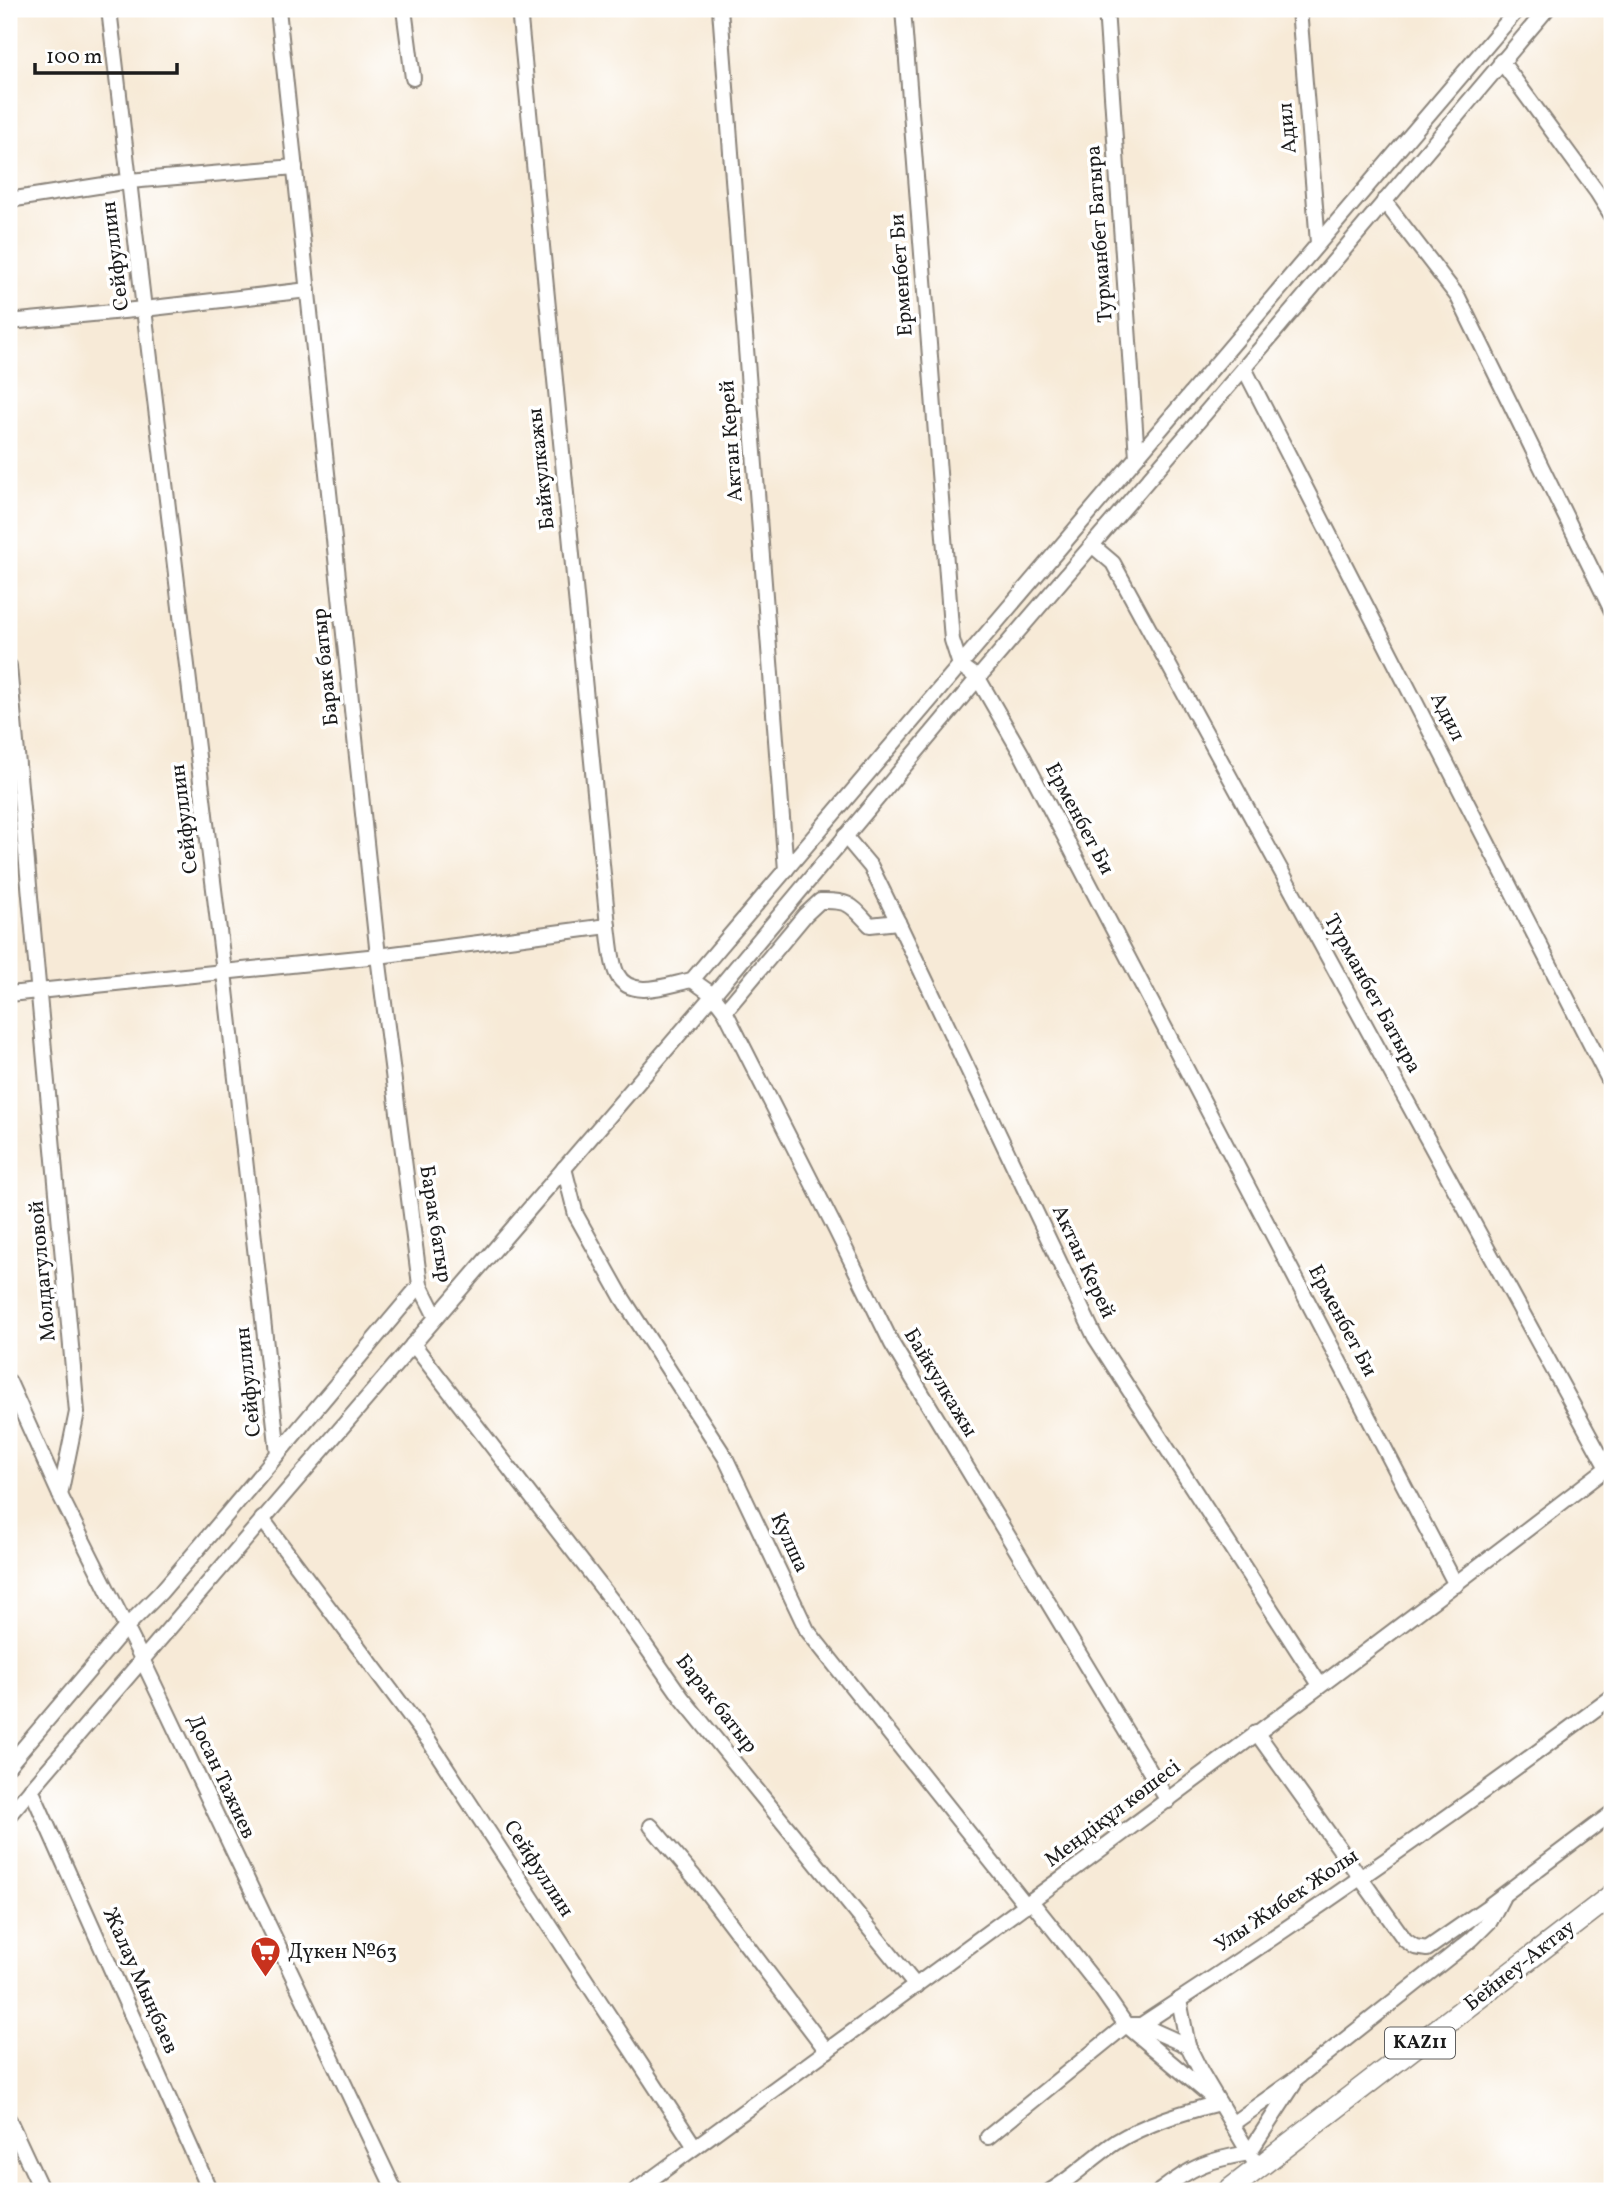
<svg xmlns="http://www.w3.org/2000/svg" width="1621" height="2200" viewBox="0 0 1621 2200" font-family="Vollkorn,serif">
<style>
.lines{fill:none;stroke-linecap:round;stroke-linejoin:round}
.minor-casing{stroke:#8a837a;stroke-width:18}
.highway-casing{stroke:#8a837a;stroke-width:24}
.minor{stroke:#fff;stroke-width:14}
.highway{stroke:#fff;stroke-width:21}
.labels{text-anchor:middle;dominant-baseline:central;stroke-width:7;stroke-linejoin:round;paint-order:stroke}
.shield{fill:#fff;stroke:#606060;stroke-width:2}
.shield-label{font-size:19px;font-weight:bold;fill:#1c1c1c}
.street-label{font-size:21px;fill:#1c1c1c;stroke:#fff}
.poi-label{font-size:21px;fill:#1c1c1c;stroke:#fff;text-anchor:start}
</style>
<rect width="100%" height="100%" fill="#fff"/>
<filter id="ink" filterUnits="userSpaceOnUse"><feTurbulence type="fractalNoise" baseFrequency=".0143" numOctaves="2"/><feDisplacementMap in="SourceGraphic" scale="14" xChannelSelector="R" yChannelSelector="G"/><feConvolveMatrix kernelMatrix="1 2 1 2 8 2 1 2 1" color-interpolation-filters="sRGB"/></filter>
<filter id="wash" filterUnits="userSpaceOnUse"><feTurbulence type="fractalNoise" baseFrequency=".00686" numOctaves="4" result="noise"/><feDisplacementMap in="SourceGraphic" scale="28" xChannelSelector="R" yChannelSelector="G"/><feGaussianBlur stdDeviation="1.57" result="paint"/><feColorMatrix in="noise" values="0 0 0 0 0 0 0 0 0 0 0 0 0 0 0 0 0 1.4 0 .05"/><feComposite in="paint" operator="in"/></filter>
<g filter="url(#wash)">
<rect width="100%" height="100%" fill="#f7ead7"/>
</g>
<g filter="url(#ink)">
<g class="lines">
<defs>
<g id="minor">
<polyline points="109,9 144,309 224,972 278,1453"/>
<polyline points="278,9 378,956 420,1285 436,1317"/>
<polyline points="404,9 413,78"/>
<path d="M519,9L608,926C610,939 611,963 617,974C630,1001 670,984 692,980L1518,9"/>
<polyline points="720,9 786,870"/>
<polyline points="903,9 952,640 960,665 978,678 1021,753 1456,1585"/>
<polyline points="1106,9 1137,457"/>
<polyline points="1299,9 1318,243"/>
<polyline points="1501,61 1597,192 1612,216"/>
<polyline points="9,200 129,181 295,167"/>
<polyline points="1384,201 1458,297 1612,611"/>
<polyline points="9,322 144,309 308,290"/>
<polyline points="1244,368 1612,1086"/>
<polyline points="1093,546 1113,563 1607,1468"/>
<polyline points="9,666 77,1412 60,1495"/>
<polyline points="845,836 871,867 898,922 1095,1337 1320,1685"/>
<polyline points="692,980 713,995 725,1011 836,1230 892,1344 1168,1801"/>
<polyline points="9,994 378,956 608,926"/>
<path d="M725,1011L805,915L820,901C850,900 851,905 870,925L898,922"/>
<polyline points="564,1168 576,1215 623,1299 725,1457 807,1630 1026,1905"/>
<polyline points="413,1344 633,1628 682,1698 916,1986"/>
<polyline points="9,1382 60,1495 142,1659 395,2191"/>
<polyline points="262,1519 429,1741 695,2147"/>
<polyline points="1256,1732 1405,1940 1415,1947 1427,1949 1486,1908 1612,1813"/>
<polyline points="9,1765 126,1627 161,1592 202,1544 420,1285"/>
<polyline points="31,1789 210,2191"/>
<polyline points="9,1815 713,995 978,678 1244,368 1547,9"/>
<polyline points="651,1826 701,1885 827,2051"/>
<path d="M1031,1901L1101,1989L1126,2025L1219,2103C1184,2112 1147,2123 1116,2142C1093,2157 1074,2177 1050,2191"/>
<polyline points="1179,2000 1188,2046"/>
<polyline points="1141,2025 1188,2046 1201,2072 1258,2168"/>
<polyline points="9,2120 42,2191"/>
<polyline points="1232,2124 1298,2077 1472,1939 1490,1921 1502,1898"/>
<path d="M988,2137L1126,2025H1141C1301,1921 1459,1811 1612,1697"/>
<path d="M635,2191C963,1951 1291,1712 1612,1464"/>
<path d="M1160,2191C1193,2166 1208,2160 1249,2153L1294,2084"/>
</g>
<polyline id="highway" points="1228,2191 1612,1895"/>
</defs>
<!-- minor casing -->
<use href="#minor" class="minor-casing"/>
<!-- highway casing -->
<use href="#highway" class="highway-casing"/>
<!-- minor -->
<use href="#minor" class="minor"/>
<!-- highway -->
<use href="#highway" class="highway"/>
</g>
</g>
<!-- icons -->
<defs>
<symbol id="supermarket-pin" viewBox="-11 -11 22 30"><path d="M0 17L-7.5 6A9.5 9.5 0 1 1 7.5 6Z" fill="#c8321e" stroke="#fff"/><path d="M-6-5.5h2.5l.6 2H6L4.5 2H-2.5L-4.4-4H-6ZM-1.5 3.2a1.3 1.3 0 1 0 .1 0ZM3 3.2a1.3 1.3 0 1 0 .1 0Z" fill="#fff"/></symbol>
</defs>
<g fill-rule="evenodd">
<use href="#supermarket-pin" x="248" y="1934" width="35" height="47"/>
</g>
<g class="labels">
<!-- shield labels -->
<rect class="shield" x="1385" y="2027.5" width="70" height="31" rx="5"/>
<g class="shield-label">
<text x="1420" y="2043">KAZ11</text>
</g>
<!-- street labels -->
<g class="street-label">
<text transform="translate(1288 128) rotate(-95)">Адил</text>
<text transform="translate(1100 234) rotate(-94)">Турманбет Батыра</text>
<text transform="translate(116 256) rotate(-97)">Сейфуллин</text>
<text transform="translate(902 275) rotate(-94)">Ерменбет Би</text>
<text transform="translate(732 441) rotate(-94)">Актан Керей</text>
<text transform="translate(542 469) rotate(-96)">Байкулкажы</text>
<text transform="translate(326 667) rotate(-96)">Барак батыр</text>
<text transform="translate(1447 717) rotate(63)">Адил</text>
<text transform="translate(185 819) rotate(-97)">Сейфуллин</text>
<text transform="translate(1079 819) rotate(62)">Ерменбет Би</text>
<text transform="translate(1372 994) rotate(61)">Турманбет Батыра</text>
<text transform="translate(435 1224) rotate(81)">Барак батыр</text>
<text transform="translate(1083 1262) rotate(65)">Актан Керей</text>
<text transform="translate(43 1271) rotate(-95)">Молдагуловой</text>
<text transform="translate(1342 1321) rotate(62)">Ерменбет Би</text>
<text transform="translate(249 1382) rotate(-96)">Сейфуллин</text>
<text transform="translate(940 1383) rotate(59)">Байкулкажы</text>
<text transform="translate(789 1543) rotate(65)">Кулша</text>
<text transform="translate(716 1704) rotate(52)">Барак батыр</text>
<text transform="translate(221 1777) rotate(65)">Досан Тажиев</text>
<text transform="translate(1113 1814) rotate(-37)">Меңдіқұл көшесі</text>
<text transform="translate(538 1869) rotate(57)">Сейфуллин</text>
<text transform="translate(1287 1901) rotate(-34)">Улы Жибек Жолы</text>
<text transform="translate(1520 1966) rotate(-38)">Бейнеу-Актау</text>
<text transform="translate(140 1981) rotate(66)">Жалау Мыңбаев</text>
</g>
<!-- poi labels -->
<g class="poi-label">
<text x="288" y="1952">Дүкен №63</text>
</g>
</g>
<!-- margin -->
<rect width="1621" height="2200" fill="none" stroke="#fff" stroke-width="35"/>
<!-- scale -->
<path d="M35 63v10h142v-10" fill="none" stroke="#1c1c1c" stroke-width="3.5"/>
<text x="46" y="63" font-size="21" fill="#1c1c1c" stroke="#ffffff" stroke-width="5" paint-order="stroke">100 m</text>
</svg>
